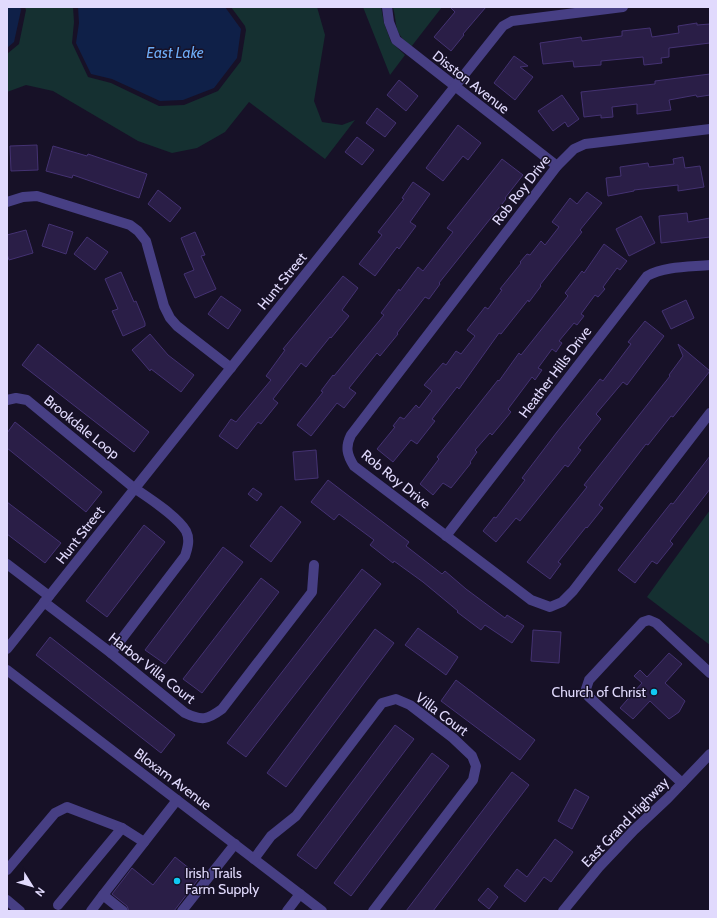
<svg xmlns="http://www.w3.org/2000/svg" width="717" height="918" viewBox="0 0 717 918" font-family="Cabin,sans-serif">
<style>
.green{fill:#153031}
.water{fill:#0f2048}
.building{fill:#2a1e47;stroke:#443272}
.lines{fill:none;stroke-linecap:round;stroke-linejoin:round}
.minor{stroke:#473f84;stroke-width:10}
.poi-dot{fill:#10c9f2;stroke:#171127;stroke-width:1.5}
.labels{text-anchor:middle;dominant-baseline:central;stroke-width:3;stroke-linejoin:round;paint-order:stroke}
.street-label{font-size:14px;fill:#e1dafd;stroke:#171127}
.poi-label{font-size:14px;fill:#e1dafd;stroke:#171127;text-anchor:end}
.water-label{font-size:15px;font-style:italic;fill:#6dacf7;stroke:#171127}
</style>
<rect width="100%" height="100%" fill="#171127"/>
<!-- green -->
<g class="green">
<polygon points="25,7 73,7 74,22 72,43 88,77 111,83 159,106 184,105 218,91 241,61 246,30 245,26 231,7 317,7 325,35 314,101 322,122 342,125 355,120 325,159 249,102 225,132 197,148 172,153 138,141 53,91 26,85 7,92 7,54 19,44 26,10"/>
<polygon points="363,7 381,7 384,23 391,42 405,55 390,75"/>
<path d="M393,7H442L411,47C393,31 398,28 393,7Z"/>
<polygon points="710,510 710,645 647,597"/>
</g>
<!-- water -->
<g class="water">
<polygon points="7,7 20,7 21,10 14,42 7,48"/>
<polygon points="78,7 225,7 241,29 237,58 214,88 183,100 160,101 112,79 91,74 76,43 79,23"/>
</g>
<!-- building -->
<g class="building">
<polygon points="450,7 486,7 463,34 464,35 451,51 434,37 455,12"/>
<polygon points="697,23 697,25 710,24 710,43 669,48 669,57 661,58 662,63 644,65 643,57 601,61 601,65 574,67 573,61 543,64 540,43 581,37 582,41 605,38 622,36 622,31 650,28 652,37 679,33 678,26"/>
<polygon points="514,56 528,66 520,67 533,77 515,100 494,83"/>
<polygon points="710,74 710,95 697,97 696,95 669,100 671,110 637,114 637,104 612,107 613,117 601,118 601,115 584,117 581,92 655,84 655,81"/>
<polygon points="399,80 418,96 406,111 387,95"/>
<polygon points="562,95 579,119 568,127 565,122 553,131 538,111"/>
<polygon points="377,108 396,123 385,137 366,123"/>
<polygon points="458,125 481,143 468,160 463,156 443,181 426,168"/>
<polygon points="357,137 374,150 362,165 345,152"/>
<polygon points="37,145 38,170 11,171 10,146"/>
<polygon points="53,146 87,156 88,154 147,174 139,198 73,175 72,178 46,171"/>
<polygon points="683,157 685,168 700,166 704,187 678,191 678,185 634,190 634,191 608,196 606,178 621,176 620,167 648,163 649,167 674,164 673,159"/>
<polygon points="502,159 523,175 505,198 506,199 439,283 440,284 429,299 425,297 397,333 398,334 380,356 377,353 349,388 356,393 344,408 337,403 311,436 297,425 323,392 321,391 333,375 334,376 384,315 381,313 399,289 400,291 418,267 423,271 453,232 447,228"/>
<polygon points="413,182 430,194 410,222 416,226 399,249 397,247 375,276 359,264 382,235 378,232 404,199 402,198"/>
<polygon points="158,190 181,208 170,222 148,204"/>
<polygon points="587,192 602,203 580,230 582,232 540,285 541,286 529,302 528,300 501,334 499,333 459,389 457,387 432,419 435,421 417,444 411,440 393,462 377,449 395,427 393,426 400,417 404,419 416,405 419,408 432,391 424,385 443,363 446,365 456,351 461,354 475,336 467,330 485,307 488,309 502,290 500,289 521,263 520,262 527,254 530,255 541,241 545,245 559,227 552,222 570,198 577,204"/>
<polygon points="687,213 688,222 710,218 710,237 661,243 659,216"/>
<polygon points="641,216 655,243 629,256 616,229"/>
<polygon points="49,224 73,232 66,254 42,246"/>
<polygon points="26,230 33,253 9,260 7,254 7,235"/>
<polygon points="195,232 205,255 201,256 216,289 195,298 184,274 194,270 181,238"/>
<polygon points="87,237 108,252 95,270 74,254"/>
<polygon points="604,244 627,261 620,270 617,268 603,287 605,289 598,297 595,295 581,314 584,316 577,325 574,323 559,341 562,343 556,352 552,349 538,368 542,370 535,380 532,377 508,409 511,412 492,435 490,433 475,450 477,452 470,462 471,463 451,488 443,483 433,495 420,484 439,459 437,457 498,380 499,381 519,353 521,355 568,296 565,293 582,271 584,273"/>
<polygon points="121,272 134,302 136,301 145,323 145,326 123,336 112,311 118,309 105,279"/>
<polygon points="343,276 358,288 342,310 349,316 331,338 330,337 306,367 301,363 273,399 278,403 261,424 258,422 237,449 219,436 231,419 236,422 271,380 266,376 285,350 283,349"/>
<polygon points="221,296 241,310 228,329 208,314"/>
<polygon points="686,300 694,318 671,329 662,311"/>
<polygon points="645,321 664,336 627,385 623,382 596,414 601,419 578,448 581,450 568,467 565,465 520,521 516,518 496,542 483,531 494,517 496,518 525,480 522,478 557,432 600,379 603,381 631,344 628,342"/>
<polygon points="150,334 168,355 194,375 181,392 151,369 150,371 132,350"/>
<polygon points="38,344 149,432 134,452 22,365"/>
<polygon points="678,344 710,371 673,417 671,416 648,445 646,444 599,505 603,508 587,528 586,527 558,562 561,564 550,579 527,562 587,487 584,485 670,376 669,375 683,356"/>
<polygon points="15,422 102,492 86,512 7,448 7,433"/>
<polygon points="316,450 318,478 295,480 293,452"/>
<polygon points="710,456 710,489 670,541 673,544 657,564 652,561 635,583 618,570 671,503 673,504"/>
<polygon points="328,480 409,542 406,546 442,574 445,571 466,589 505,618 507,615 524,626 512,643 485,625 481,630 457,612 458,611 423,582 394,561 393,563 370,545 374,540 339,514 334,520 311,502"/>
<polygon points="253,488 262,494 257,501 248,494"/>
<polygon points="7,502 61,543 45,563 7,534"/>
<polygon points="281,506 301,522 271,562 250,546"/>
<polygon points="144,525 165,542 107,617 86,601"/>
<polygon points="223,547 243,562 165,664 145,650"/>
<polygon points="362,569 381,584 246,757 227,743"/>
<polygon points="261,578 279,592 202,693 183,679"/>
<polygon points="418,628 458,657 446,675 405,645"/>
<polygon points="375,629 394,643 286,787 267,773"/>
<polygon points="533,630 561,632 559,663 531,661"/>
<polygon points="50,637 175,735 161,753 36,655"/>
<polygon points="669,653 682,664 665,683 685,701 679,712 669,719 650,701 633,719 620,708 642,683 634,676 640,670 647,677"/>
<polygon points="456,680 535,740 520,760 441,701"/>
<polygon points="395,725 414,739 316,869 297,855"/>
<polygon points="432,753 449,766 351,896 334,883"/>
<polygon points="512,772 529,785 433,911 406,911"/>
<polygon points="575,789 589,797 572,829 558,821"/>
<polygon points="555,839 573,852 551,882 544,877 525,902 504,886 517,869 527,877"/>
<polygon points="175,857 200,877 174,911 129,911 127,906 112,894 132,868 153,885"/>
<polygon points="488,888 498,897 489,909 478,900"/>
</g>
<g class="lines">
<!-- minor -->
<g class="minor">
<polyline points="387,7 389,22 396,40 557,166"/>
<path d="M710,129L585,144L574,149L557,166L351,435C345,447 347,455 354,466L531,600L550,607L562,602L573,591L710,413"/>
<polyline points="7,202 23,197 37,196 130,225 138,231 146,241 164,306 170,318 177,326 231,368"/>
<path d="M7,400L16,398L27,400L134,488C149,498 177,516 186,531C190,539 188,547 185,556L111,653"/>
<path d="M446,536L647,276C665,266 690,267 710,265"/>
<polyline points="7,564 49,596"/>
<path d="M44,602L111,653L185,713C202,721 207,720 222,709L312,592L314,565"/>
<polyline points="7,649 503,26 512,21 623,7"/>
<polyline points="7,670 322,911"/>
<polyline points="682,783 588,696 586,689 589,680 643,622 649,620 656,623 710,673"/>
<polyline points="254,859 271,836 296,816 382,703 396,699 410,705 453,738 472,756 476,766 473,780 373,911"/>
<polyline points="7,870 55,813 67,807 122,828 144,842"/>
<polyline points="7,900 20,911"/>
<polyline points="58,905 122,828"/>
<polyline points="91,911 103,895"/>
<polyline points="123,911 103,895 177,800"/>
<polyline points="182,911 235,844"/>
<polyline points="287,911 300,894"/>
<polyline points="563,911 599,867 634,830 668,798 710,754"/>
</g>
</g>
<!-- markers -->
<g class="poi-dot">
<circle cx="654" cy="692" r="4"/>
<circle cx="177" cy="881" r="4"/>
</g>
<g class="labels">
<!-- street labels -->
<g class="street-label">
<text transform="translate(471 82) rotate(38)">Disston Avenue</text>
<text transform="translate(521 190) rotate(-52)">Rob Roy Drive</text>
<text transform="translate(282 281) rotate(-51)">Hunt Street</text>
<text transform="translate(555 372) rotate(-53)">Heather Hills Drive</text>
<text transform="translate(82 427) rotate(39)">Brookdale Loop</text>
<text transform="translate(396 479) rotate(39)">Rob Roy Drive</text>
<text transform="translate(80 535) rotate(-52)">Hunt Street</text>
<text transform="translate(152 668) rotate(38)">Harbor Villa Court</text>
<text transform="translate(442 714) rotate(37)">Villa Court</text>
<text transform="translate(173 779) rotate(37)">Bloxam Avenue</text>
<text transform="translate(625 822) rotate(-46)">East Grand Highway</text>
</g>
<!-- poi labels -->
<g class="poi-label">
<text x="646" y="692">Church of Christ</text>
<text x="185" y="873" text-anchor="start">Irish Trails<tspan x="185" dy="16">Farm Supply</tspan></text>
</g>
<!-- water labels -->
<g class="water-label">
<text x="175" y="53">East Lake</text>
</g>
</g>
<!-- border -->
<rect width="717" height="918" fill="none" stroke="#e1dafd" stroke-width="16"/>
<!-- north arrow -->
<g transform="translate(32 886) rotate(127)" stroke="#171127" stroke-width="3" paint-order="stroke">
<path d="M0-3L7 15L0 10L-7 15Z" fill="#e1dafd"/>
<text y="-6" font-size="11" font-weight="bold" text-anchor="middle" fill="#e1dafd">N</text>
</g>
</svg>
